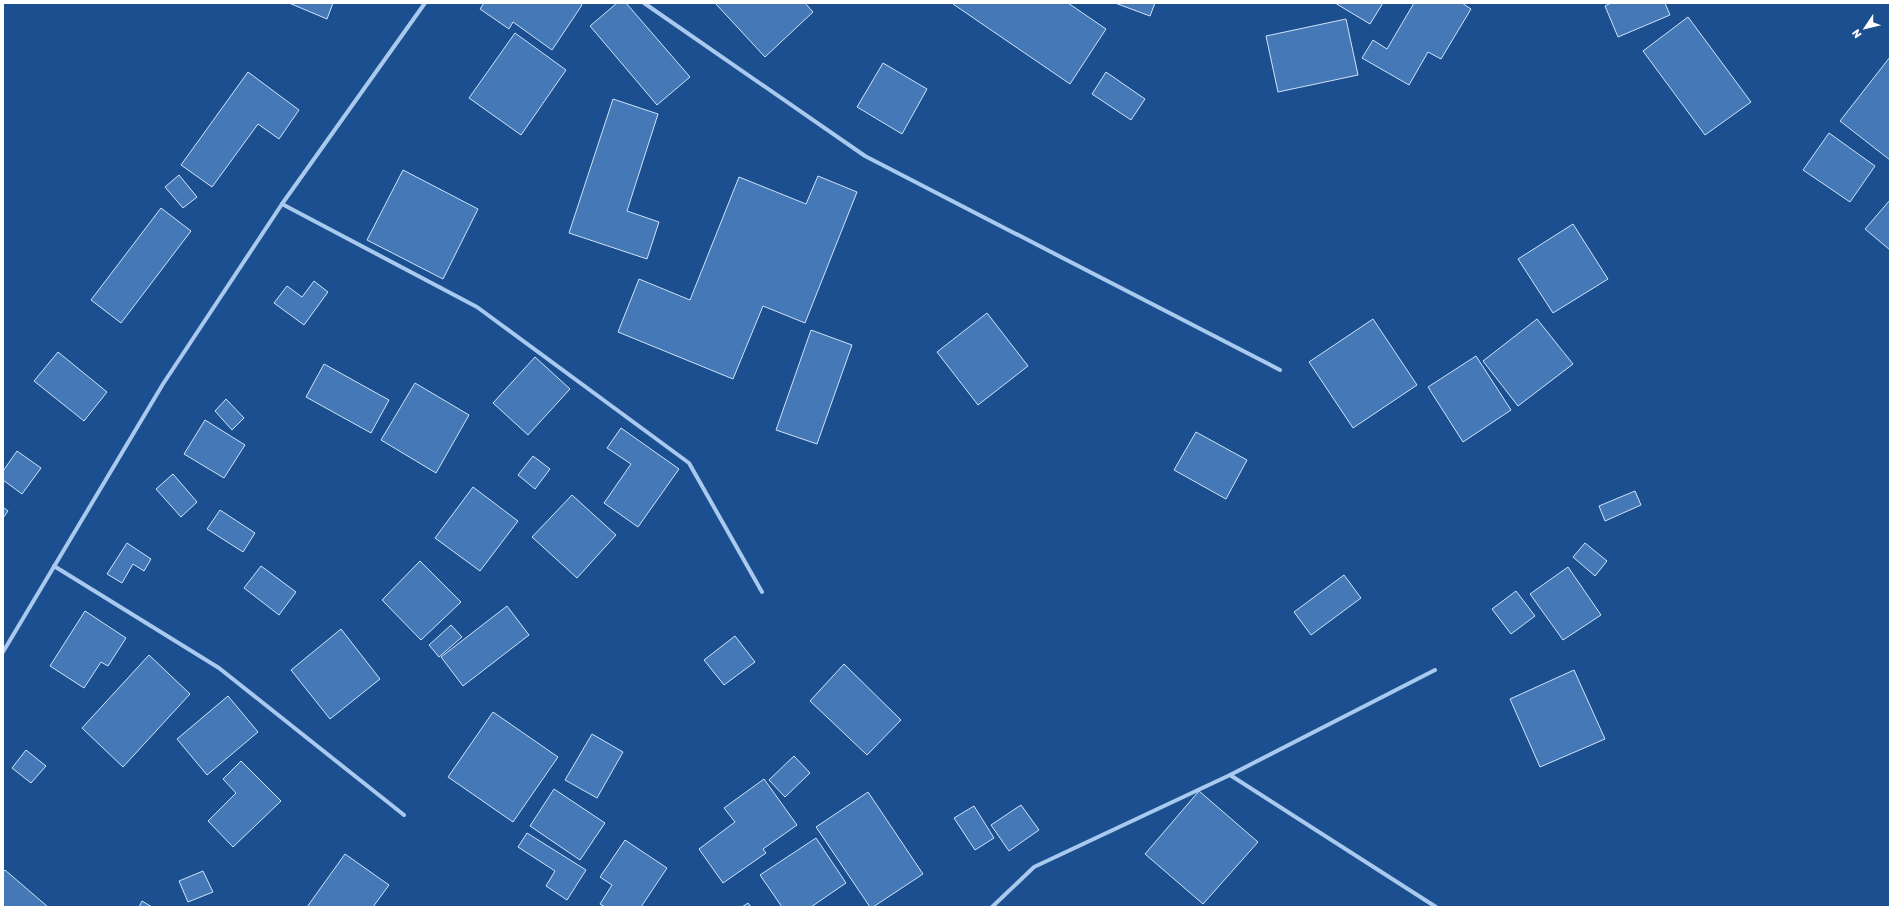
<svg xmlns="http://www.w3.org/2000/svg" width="1893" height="910" viewBox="0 0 1893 910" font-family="Rubik,sans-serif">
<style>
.building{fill:#4478b7;stroke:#cfe3fa}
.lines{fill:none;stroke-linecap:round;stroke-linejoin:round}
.minor{stroke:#a9c9ee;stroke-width:4}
</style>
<rect width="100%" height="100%" fill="#1b4f8f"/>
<!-- building -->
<g class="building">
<polygon points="289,3 333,3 327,19"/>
<polygon points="484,3 580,3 582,5 552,50 513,22 509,29 480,9"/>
<polygon points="617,3 626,3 690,77 657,105 590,26"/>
<polygon points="715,3 805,3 813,12 765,57"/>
<polygon points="953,3 1068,3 1106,29 1070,84 953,4"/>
<polygon points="1115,3 1155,3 1150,16"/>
<polygon points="1335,3 1383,3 1370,24"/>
<polygon points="1414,3 1462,3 1471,9 1441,59 1428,52 1409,85 1362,58 1373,40 1387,49"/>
<polygon points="1611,3 1665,3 1670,15 1618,37 1605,6"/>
<polygon points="1688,17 1751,102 1705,135 1643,51"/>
<polygon points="1346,19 1358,75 1278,92 1266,36"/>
<polygon points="515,33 566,70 521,135 469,98"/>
<polygon points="1890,57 1890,160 1840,121"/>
<polygon points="883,63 927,89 902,134 857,107"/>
<polygon points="248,72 299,110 279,139 258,124 212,187 181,165"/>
<polygon points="1106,72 1145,99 1131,120 1092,94"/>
<polygon points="613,99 658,114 627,211 659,222 647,259 569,233"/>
<polygon points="1829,133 1875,166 1850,202 1803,170"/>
<polygon points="403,170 478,209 443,279 367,240"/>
<polygon points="179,175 197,197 183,208 165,187"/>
<polygon points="818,176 857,192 805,323 763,306 733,379 618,332 639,279 690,300 739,177 806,204"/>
<polygon points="1890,200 1890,250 1865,229"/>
<polygon points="161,208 191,231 121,323 91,300"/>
<polygon points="1573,224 1608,279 1553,313 1518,259"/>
<polygon points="314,281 328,292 304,325 274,303 287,286 302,297"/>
<polygon points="987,313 1028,366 978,405 937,352"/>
<polygon points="1373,319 1417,385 1353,428 1309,362"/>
<polygon points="1537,319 1573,364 1518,406 1483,361"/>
<polygon points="811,330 852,345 817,444 776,430"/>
<polygon points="58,352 107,392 84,421 34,381"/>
<polygon points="1476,356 1511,410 1463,442 1428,387"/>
<polygon points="535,357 570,389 528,435 493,403"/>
<polygon points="324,364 389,400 371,433 306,397"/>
<polygon points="415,383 469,415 436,473 381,440"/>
<polygon points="226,399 244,418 232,430 215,411"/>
<polygon points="205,420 245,445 224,478 184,454"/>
<polygon points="621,428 679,469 638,527 604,503 631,464 607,448"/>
<polygon points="1196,432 1247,460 1226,499 1174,470"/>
<polygon points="17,451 41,468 22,494 3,480 3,471"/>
<polygon points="533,456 550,469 535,489 518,475"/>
<polygon points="173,474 197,502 181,517 156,489"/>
<polygon points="473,487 518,521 480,571 435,538"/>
<polygon points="1635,491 1641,505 1605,521 1599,506"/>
<polygon points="572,495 616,535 577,578 532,537"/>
<polygon points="3,507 8,511 3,518"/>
<polygon points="220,510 255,533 243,552 207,529"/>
<polygon points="127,543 151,559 144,571 133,564 122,583 107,574"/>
<polygon points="1585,543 1607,561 1595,576 1573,557"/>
<polygon points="420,561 461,602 421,640 382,600"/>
<polygon points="261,566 296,592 279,615 244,588"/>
<polygon points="1568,567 1601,615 1563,640 1530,594"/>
<polygon points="1344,575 1361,598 1311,635 1294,612"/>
<polygon points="1516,591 1535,616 1511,634 1492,609"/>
<polygon points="507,606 529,635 463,686 441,657"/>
<polygon points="85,611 126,638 108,666 101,662 84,688 50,666"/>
<polygon points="451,625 462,637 439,657 429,645"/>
<polygon points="341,629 380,679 330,719 291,670"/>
<polygon points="735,636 755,662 724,685 704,660"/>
<polygon points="149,655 190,694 123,767 82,728"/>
<polygon points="844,664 901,720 867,755 810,701"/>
<polygon points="1574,670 1605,739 1540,767 1510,699"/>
<polygon points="228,696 258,732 207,775 177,739"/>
<polygon points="493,712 558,757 513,822 448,777"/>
<polygon points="592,734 623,752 597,798 565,780"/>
<polygon points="26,750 46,766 31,783 12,768"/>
<polygon points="794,756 810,773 785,797 769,780"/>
<polygon points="241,761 281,801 233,847 208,821 236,793 223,779"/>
<polygon points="764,779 797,825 763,849 766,853 723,883 699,849 735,822 724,808"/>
<polygon points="554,789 605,823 580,860 530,826"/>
<polygon points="1199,791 1258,842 1203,904 1145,854"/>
<polygon points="868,792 923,874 873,907 870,907 816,827"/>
<polygon points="1021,805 1039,830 1009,851 991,825"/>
<polygon points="974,806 994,838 975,850 954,818"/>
<polygon points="527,833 586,870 567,900 546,886 555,871 518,847"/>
<polygon points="816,838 846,883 811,907 782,907 760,875"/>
<polygon points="625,840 667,868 641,907 605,907 600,904 612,885 600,877"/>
<polygon points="345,854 389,885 373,907 307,907"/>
<polygon points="5,870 48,907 3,907 3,872"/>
<polygon points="203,871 213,892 188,902 179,881"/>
<polygon points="142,901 152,907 139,907"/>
<polygon points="748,903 751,907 742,907"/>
</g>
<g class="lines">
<!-- minor -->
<g class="minor">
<polyline points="644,3 865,156 1280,370"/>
<polyline points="282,204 477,307 689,463 762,592"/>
<polyline points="54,566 219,668 404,815"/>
<polyline points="3,652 163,384 282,204 425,3"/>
<polyline points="1230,775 1436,907"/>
<polyline points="992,907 1034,867 1230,775 1435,670"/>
</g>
</g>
<!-- border -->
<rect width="1893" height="910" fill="none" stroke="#ffffff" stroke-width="8"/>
<!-- north arrow -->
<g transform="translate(1865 28) rotate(235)" stroke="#1b4f8f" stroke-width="3" paint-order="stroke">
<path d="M0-3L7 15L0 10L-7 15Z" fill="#ffffff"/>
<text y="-6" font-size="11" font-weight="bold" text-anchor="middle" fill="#ffffff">N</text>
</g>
</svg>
